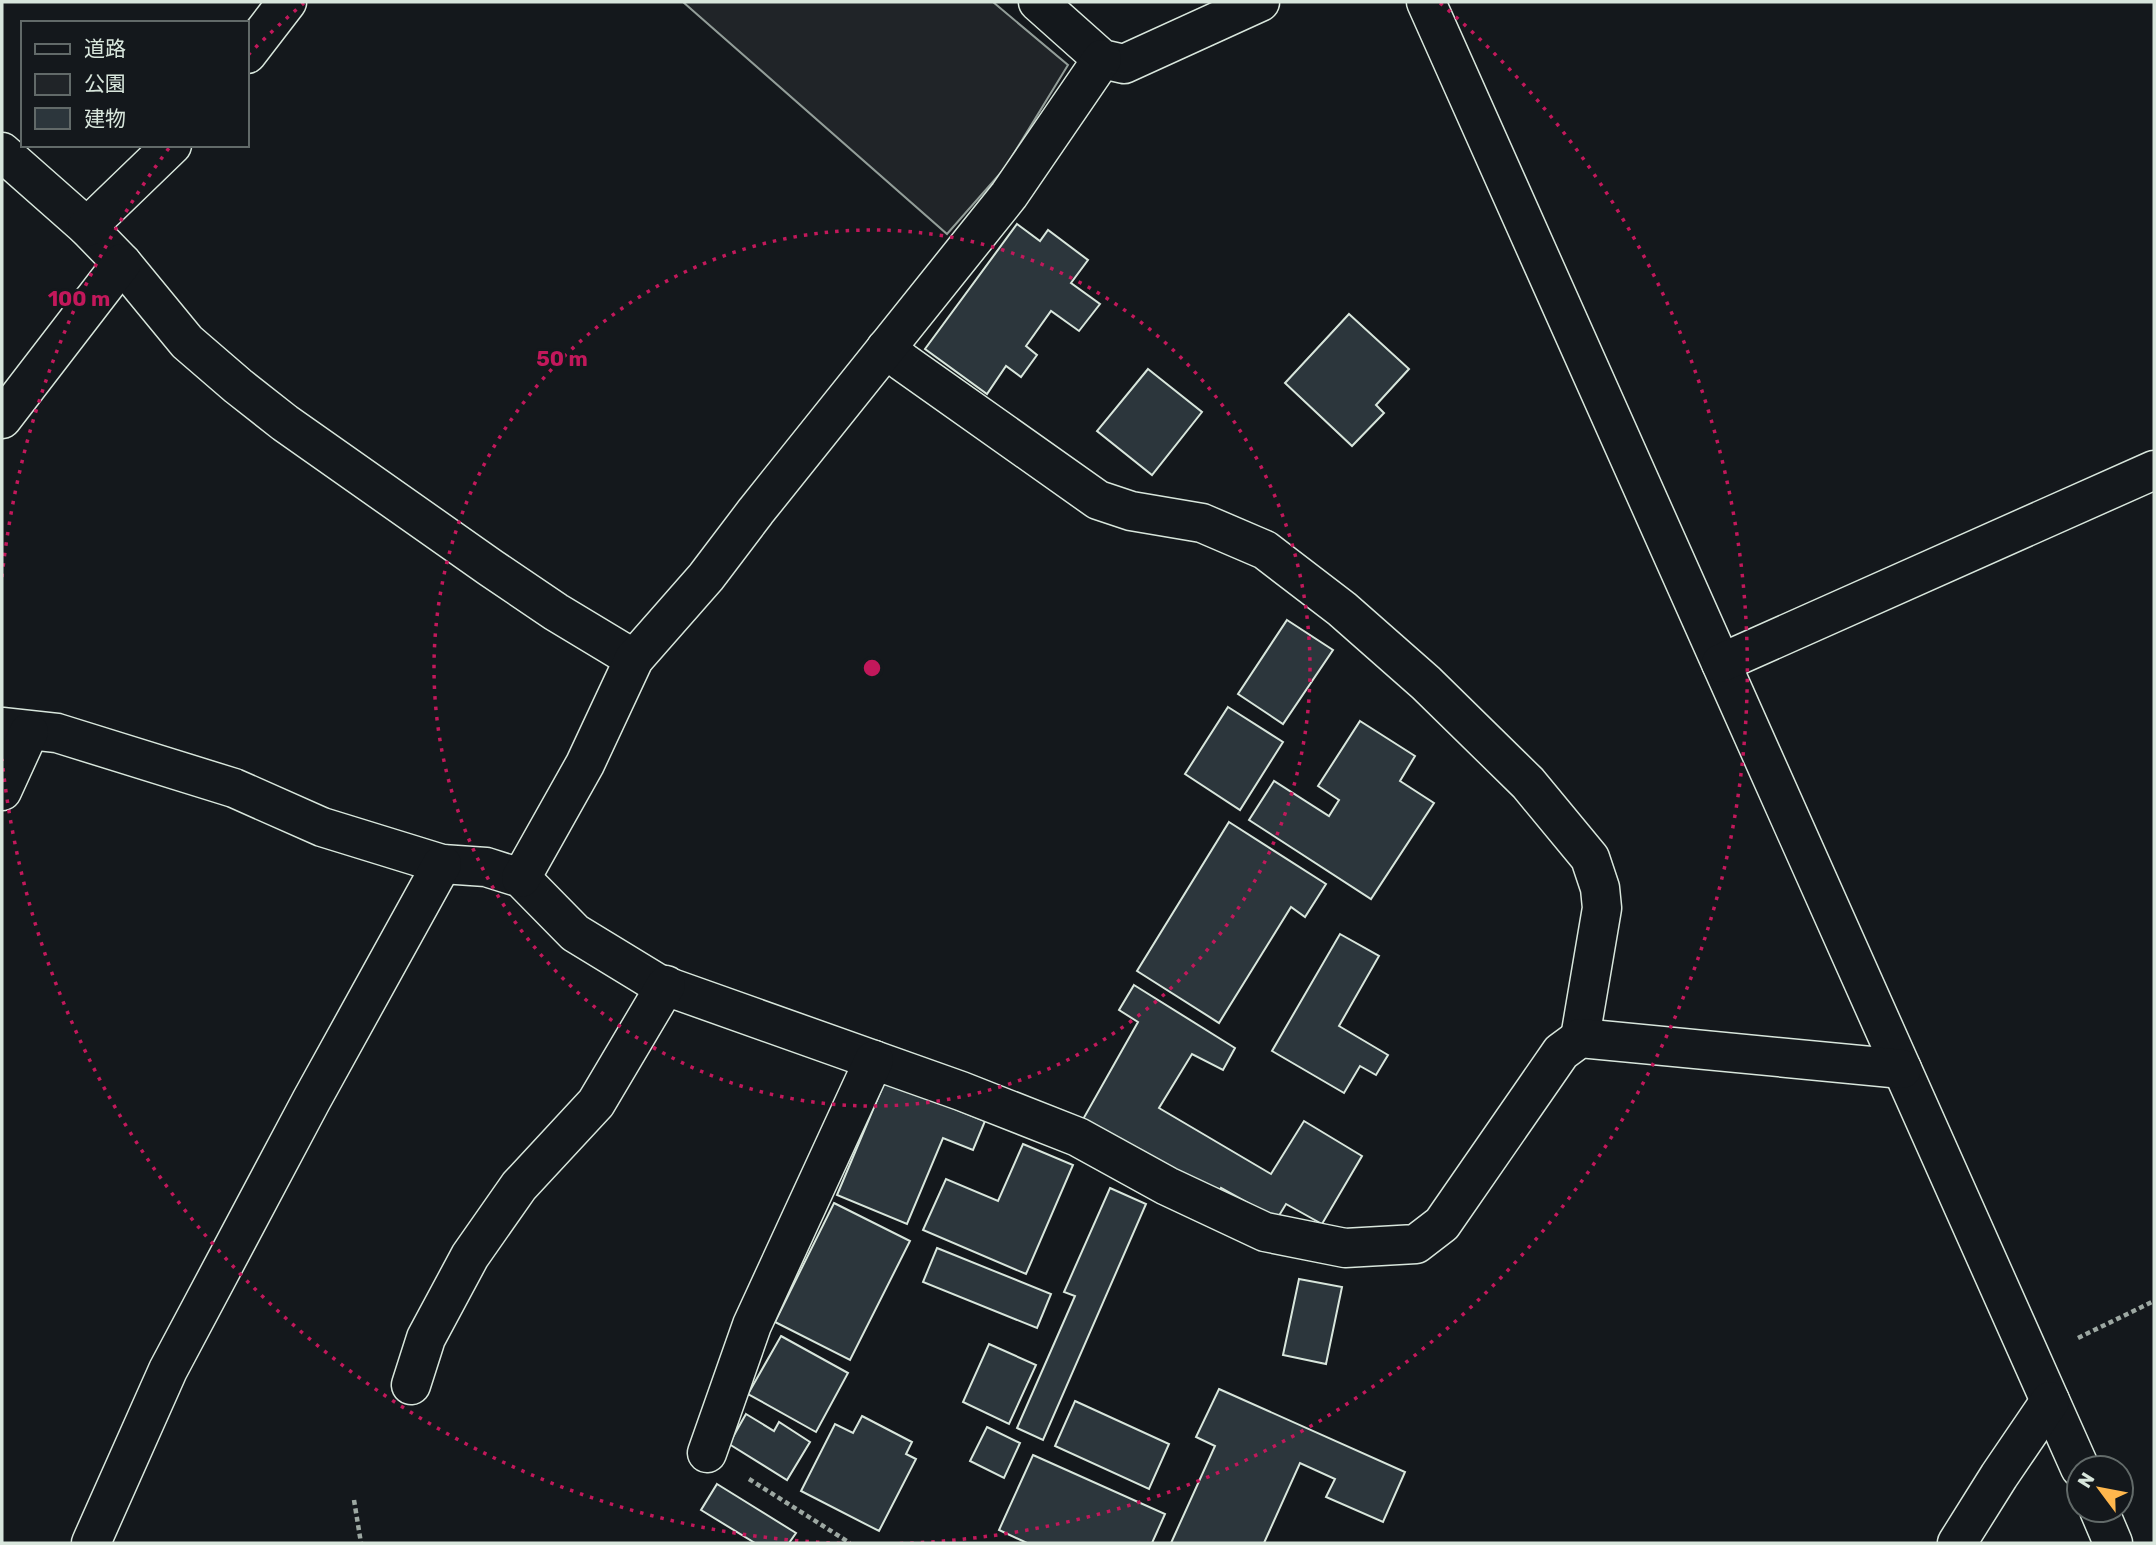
<svg xmlns="http://www.w3.org/2000/svg" width="2156" height="1545" viewBox="0 0 2156 1545" font-family="Rubik,'Noto Sans JP',sans-serif">
<style>
.green{fill:#202428;stroke:#939e99;stroke-width:2}
.building{fill:#2c363c;stroke:#d8e6dc;stroke-width:2}
.lines{fill:none;stroke-linecap:round;stroke-linejoin:round}
.minor-casing{stroke:#d8e6dc;stroke-width:41}
.path{stroke:#9da8a2;stroke-width:4.5;stroke-dasharray:5 3.5;stroke-linecap:butt}
.minor{stroke:#14181c;stroke-width:38}
.ring{fill:none;stroke:#c2185b;stroke-width:3.5;stroke-dasharray:3.5 7}
.centre{fill:#c2185b;stroke:#14181c;stroke-width:3.5}
.ring-label{font-size:21px;text-anchor:middle;font-weight:bold;fill:#c2185b;stroke:#14181c;stroke-width:5;stroke-linejoin:round;paint-order:stroke}
</style>
<rect width="100%" height="100%" fill="#14181c"/>
<!-- green -->
<polygon class="green" points="683,2 993,2 1068,65 1005,168 947,234"/>
<!-- building -->
<g class="building">
<polygon points="1017,224 1040,241 1048,230 1088,260 1071,283 1100,304 1079,331 1051,311 1026,346 1037,355 1021,377 1006,366 987,394 925,349"/>
<polygon points="1349,314 1409,369 1376,405 1384,413 1352,446 1285,383"/>
<polygon points="1148,369 1202,412 1152,475 1097,431"/>
<polygon points="1287,620 1333,650 1283,724 1238,694"/>
<polygon points="1228,707 1283,742 1240,810 1185,774"/>
<polygon points="1360,721 1415,756 1400,781 1434,803 1371,899 1249,820 1274,781 1329,816 1339,800 1318,786"/>
<polygon points="1229,822 1326,884 1305,917 1291,907 1219,1023 1137,971"/>
<polygon points="1340,934 1379,956 1339,1026 1388,1055 1376,1075 1360,1066 1344,1093 1272,1051"/>
<polygon points="1134,985 1235,1048 1223,1070 1192,1054 1159,1108 1271,1174 1304,1121 1362,1156 1322,1224 1286,1204 1277,1219 1221,1188 1217,1196 1082,1121 1138,1022 1119,1010"/>
<polygon points="885,1081 985,1121 973,1150 943,1138 907,1224 837,1195"/>
<polygon points="1023,1144 1073,1165 1026,1274 923,1230 946,1179 998,1201"/>
<polygon points="1110,1188 1146,1204 1043,1440 1017,1428 1075,1296 1064,1292"/>
<polygon points="834,1203 910,1241 850,1360 775,1322"/>
<polygon points="937,1248 1051,1294 1037,1328 923,1282"/>
<polygon points="1299,1279 1342,1287 1326,1364 1283,1355"/>
<polygon points="781,1336 848,1373 816,1432 748,1394"/>
<polygon points="989,1344 1036,1365 1009,1424 963,1402"/>
<polygon points="1219,1389 1405,1472 1383,1522 1326,1497 1335,1479 1300,1463 1264,1543 1171,1543 1215,1446 1196,1437"/>
<polygon points="1075,1401 1169,1444 1149,1489 1055,1446"/>
<polygon points="746,1414 774,1431 779,1422 810,1442 787,1480 729,1444"/>
<polygon points="862,1416 912,1442 906,1454 916,1459 879,1531 801,1491 835,1424 853,1433"/>
<polygon points="987,1427 1020,1443 1004,1478 970,1461"/>
<polygon points="1033,1455 1165,1514 1152,1543 1027,1543 999,1530"/>
<polygon points="717,1484 796,1533 789,1543 755,1543 701,1510"/>
</g>
<g class="lines">
<defs>
<g id="minor">
<polyline points="1038,2 1102,59 1124,64 1260,2"/>
<polyline points="1426,2 2080,1468"/>
<polyline points="247,54 287,2"/>
<polyline points="2,152 87,227 122,263 187,342 238,386 285,423 491,568 556,612 634,659"/>
<polyline points="87,227 172,145"/>
<polyline points="886,348 903,362 1098,500 1131,511 1202,523 1265,550 1342,609 1426,683 1528,783 1590,858 1600,888 1602,908 1580,1038"/>
<polyline points="2,419 122,263"/>
<polyline points="1721,663 2154,470"/>
<polyline points="2,727 57,733 234,788 322,827 442,864 486,867 521,878 575,933 657,983 961,1091 1078,1137 1167,1186 1265,1232 1345,1248 1416,1244 1442,1224 1561,1052 1580,1038 1902,1069"/>
<polyline points="2,791 29,732"/>
<polyline points="521,878 585,764 634,659 706,577 756,511 1009,195 1102,59"/>
<polyline points="411,1385 426,1338 470,1256 519,1186 596,1103 666,985"/>
<polyline points="707,1453 752,1325 874,1060"/>
<polyline points="2099,1510 2113,1543"/>
<polyline points="91,1543 168,1370 311,1101 442,864"/>
<polyline points="1957,1543 1999,1476 2050,1401"/>
</g>
</defs>
<!-- minor casing -->
<use href="#minor" class="minor-casing"/>
<!-- path -->
<g class="path">
<polyline points="2078,1338 2154,1301"/>
<polyline points="749,1479 850,1543"/>
<polyline points="354,1500 361,1543"/>
</g>
<!-- minor -->
<use href="#minor" class="minor"/>
</g>
<!-- distance rings -->
<g class="ring">
<circle cx="872" cy="668" r="438"/>
<path d="M2 577A875 875 0 0 1 169 148M248 55A875 875 0 0 1 304 3M1440 3A875 875 0 1 1 2 759"/>
</g>
<circle cx="872" cy="668" r="10" class="centre"/>
<g class="ring-label">
<text x="79" y="306">100 m</text>
<text x="562" y="366">50 m</text>
</g>
<!-- border -->
<rect width="2156" height="1545" fill="none" stroke="#d8e6dc" stroke-width="7"/>
<!-- legend -->
<rect x="21" y="21" width="228" height="126" fill="#14181c" stroke="#626a69" stroke-width="2"/>
<rect x="35" y="44" width="35" height="10" fill="#14181c" stroke="#626a69" stroke-width="2"/>
<text x="84" y="56" font-size="21" fill="#d8e6dc">道路</text>
<rect x="35" y="74" width="35" height="21" fill="#202428" stroke="#626a69" stroke-width="2"/>
<text x="84" y="91" font-size="21" fill="#d8e6dc">公園</text>
<rect x="35" y="108" width="35" height="21" fill="#2c363c" stroke="#626a69" stroke-width="2"/>
<text x="84" y="126" font-size="21" fill="#d8e6dc">建物</text>
<!-- north arrow -->
<g transform="translate(2100 1489) rotate(302)"><circle r="33" fill="#14181c" stroke="#626a69" stroke-width="2"/>
<path d="M0-5L12 26L0 18L-12 26Z" fill="#ffb74d"/>
<text y="-10" font-size="19" font-weight="bold" text-anchor="middle" fill="#d8e6dc">N</text>
</g>
</svg>
